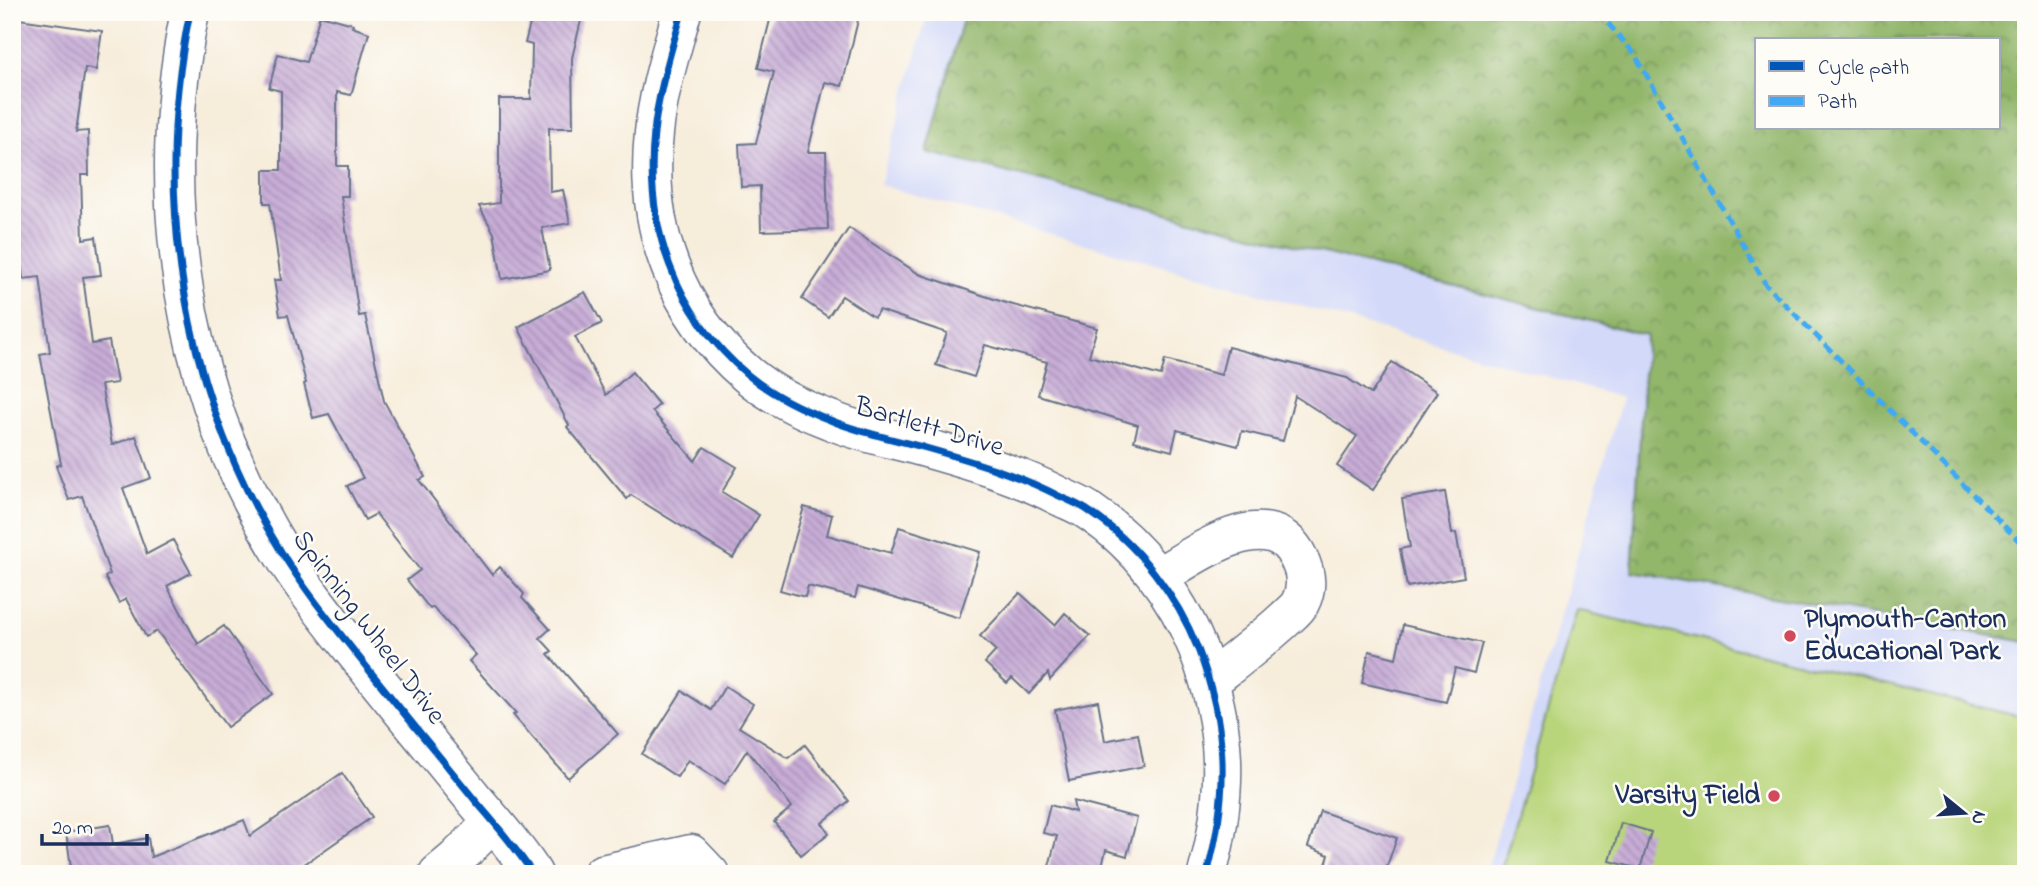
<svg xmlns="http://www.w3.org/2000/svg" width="2038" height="886" viewBox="0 0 2038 886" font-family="'Indie Flower',sans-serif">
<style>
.built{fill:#d3d9f9;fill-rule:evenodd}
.green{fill:#b9d57b;stroke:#6a826c;stroke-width:2}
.forest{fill:url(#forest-crowns);stroke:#567264;stroke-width:2;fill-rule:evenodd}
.building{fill:url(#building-back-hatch)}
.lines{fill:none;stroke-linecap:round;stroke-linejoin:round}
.minor-casing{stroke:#68728a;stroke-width:41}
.minor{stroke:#fff;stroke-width:38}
.quiet{stroke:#3fa9f5;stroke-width:5;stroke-dasharray:10 5;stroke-linecap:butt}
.cycleway-casing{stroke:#fdfcf7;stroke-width:11}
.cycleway{stroke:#0057b8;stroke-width:7}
.poi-dot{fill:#d1495b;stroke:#fdfcf7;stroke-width:2.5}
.labels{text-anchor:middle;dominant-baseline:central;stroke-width:5;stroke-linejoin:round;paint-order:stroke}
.street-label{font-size:28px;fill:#1b2f5e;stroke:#fdfcf7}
.poi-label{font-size:28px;font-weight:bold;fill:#1b2f5e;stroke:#fdfcf7;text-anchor:start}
</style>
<defs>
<pattern id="forest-crowns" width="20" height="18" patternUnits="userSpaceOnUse" patternTransform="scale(1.75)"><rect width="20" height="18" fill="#92b66b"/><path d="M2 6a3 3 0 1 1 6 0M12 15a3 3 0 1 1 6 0" fill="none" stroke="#76945b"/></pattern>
<pattern id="building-back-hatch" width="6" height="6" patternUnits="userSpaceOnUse" patternTransform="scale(1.75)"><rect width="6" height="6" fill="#c8add7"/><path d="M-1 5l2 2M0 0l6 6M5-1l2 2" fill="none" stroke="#a28db2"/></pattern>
</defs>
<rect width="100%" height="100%" fill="#fdfcf7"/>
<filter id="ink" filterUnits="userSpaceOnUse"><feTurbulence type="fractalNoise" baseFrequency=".0143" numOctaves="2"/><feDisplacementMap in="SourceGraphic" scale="14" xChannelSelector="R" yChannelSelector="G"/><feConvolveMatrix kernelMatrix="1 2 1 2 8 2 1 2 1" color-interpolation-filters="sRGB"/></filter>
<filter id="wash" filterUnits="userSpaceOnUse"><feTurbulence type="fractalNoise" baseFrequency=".00686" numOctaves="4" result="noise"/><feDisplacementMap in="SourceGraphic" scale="28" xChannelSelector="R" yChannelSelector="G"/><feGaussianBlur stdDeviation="1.57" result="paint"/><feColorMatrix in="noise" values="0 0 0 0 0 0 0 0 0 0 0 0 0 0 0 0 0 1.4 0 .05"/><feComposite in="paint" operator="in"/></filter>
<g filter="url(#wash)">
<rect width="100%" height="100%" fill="#f7eddb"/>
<!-- built -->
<path class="built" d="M928,12H2026V874H1486L1622,398L880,185ZM1756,40H1998V128H1756Z"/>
<!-- green -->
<polygon class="green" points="1577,610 2026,718 2026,874 1500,874"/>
<!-- forest -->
<path class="forest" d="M965,12H2026V642L1632,572L1646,335L927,152ZM1756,40H1998V128H1756Z"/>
<g id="blocks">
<!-- building -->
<g class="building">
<polygon points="533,12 583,12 572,58 573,128 549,128 550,192 563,190 570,223 542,228 550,270 502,279 494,233 479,206 499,203 499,99 531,99 532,45 525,43"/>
<polygon points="772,12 860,12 842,86 825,82 808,152 826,152 828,229 761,231 760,186 741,187 739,144 756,143 774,72 758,68"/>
<polygon points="320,15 353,24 352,27 369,33 351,95 337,92 337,166 348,166 348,196 341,196 359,316 365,315 384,401 425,477 419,480 492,575 500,567 524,594 522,598 550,629 540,638 552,651 548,654 618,734 568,778 513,715 516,713 469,661 476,655 433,607 430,609 407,580 420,570 376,514 365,520 347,486 363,478 329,414 313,418 304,384 306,383 288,315 280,316 274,280 281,280 270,203 264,203 264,170 281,170 281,91 269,88 278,54 306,62"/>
<polygon points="12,18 102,31 96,70 85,68 76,132 88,131 89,175 81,175 83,239 96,237 101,275 83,277 92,344 109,341 117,383 101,385 112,445 136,436 151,478 123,488 147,554 173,540 191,573 167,586 198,644 224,626 273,694 227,727 157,631 146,637 126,599 119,603 105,577 110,574 82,496 69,500 56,466 61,464 40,354 50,352 40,277 23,279 16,220 12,220"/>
<polygon points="849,228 919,274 1006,303 1097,328 1089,356 1161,376 1165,360 1221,375 1228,347 1347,378 1371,394 1392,362 1437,392 1373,490 1337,466 1357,436 1295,396 1283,441 1242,431 1238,446 1177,430 1172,451 1134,441 1138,425 1038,395 1047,362 985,345 974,377 936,365 947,333 879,310 874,317 842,296 828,317 802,299"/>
<polygon points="585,292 602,323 575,337 606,395 632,372 659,405 652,411 695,461 704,447 737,467 722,492 759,515 733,558 631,495 627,499 567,427 569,425 518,327"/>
<polygon points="1445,492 1452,534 1456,533 1464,577 1407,587 1400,549 1410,547 1402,499"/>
<polygon points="804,507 832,515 827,535 891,553 899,527 980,552 959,618 858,587 855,598 808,586 805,597 780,590"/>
<polygon points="1020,593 1055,625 1065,613 1090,636 1050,680 1048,673 1029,694 1012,678 1007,683 985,663 996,651 980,636"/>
<polygon points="1403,625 1482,643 1474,673 1455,668 1446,702 1362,683 1369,651 1396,658"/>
<polygon points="725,686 753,704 739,727 788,758 805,745 849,801 822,823 829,833 801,855 774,822 792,807 747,750 725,784 688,760 677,777 642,754 682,691 711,710"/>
<polygon points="1098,701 1105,741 1138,734 1144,766 1069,781 1055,710"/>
<polygon points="342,773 372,817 290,874 72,874 66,832 110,825 113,844 148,838 151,857 244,820 250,836"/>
<polygon points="1073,801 1137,818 1127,856 1106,850 1100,874 1047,874 1057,836 1043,833 1050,805 1075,812"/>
<polygon points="1320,811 1397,838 1384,874 1323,874 1329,855 1308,847"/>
<polygon points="1621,823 1651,832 1640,869 1610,861"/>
</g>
</g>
</g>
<g filter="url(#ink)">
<use href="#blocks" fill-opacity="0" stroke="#68728a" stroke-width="2"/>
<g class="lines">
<defs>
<g id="minor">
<path d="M190,12C152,195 182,393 282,553C304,589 331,622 357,655C396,704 435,751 474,799C494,823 516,847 533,874"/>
<path d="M682,12C671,52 658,92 654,133C644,226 675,313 748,375C772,395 801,409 830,420C860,433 895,439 926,448C972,461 1016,474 1059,496C1069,501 1081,505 1090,512C1138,544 1177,596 1198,649C1228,727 1229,793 1207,874"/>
<path d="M1158,577C1194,556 1269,499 1298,557C1306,572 1308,588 1300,603C1297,609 1290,614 1285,619C1261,641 1235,661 1210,681"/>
<polyline points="438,874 456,859 493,822"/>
<polyline points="602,874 691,854 710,874"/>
</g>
</defs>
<!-- minor casing -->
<use href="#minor" class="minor-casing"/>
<!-- minor -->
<use href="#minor" class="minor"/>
<!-- quiet -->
<polyline class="quiet" points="1598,12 1634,53 1766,285 2026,548"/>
<defs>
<g id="cycleway">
<path d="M190,12C152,195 182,393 282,553C304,589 331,622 357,655C396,704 435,751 474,799C494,823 516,847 533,874"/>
<path d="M682,12C671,52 658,92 654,133C644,226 675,313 748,375C772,395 801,409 830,420C860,433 895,439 926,448C972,461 1016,474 1059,496C1069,501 1081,505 1090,512C1138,544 1177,596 1198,649C1228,727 1229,793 1207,874"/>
</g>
</defs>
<!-- cycleway casing -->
<use href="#cycleway" class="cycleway-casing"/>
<!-- cycleway -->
<use href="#cycleway" class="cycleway"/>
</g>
</g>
<!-- markers -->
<g class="poi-dot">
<circle cx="1790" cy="636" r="7"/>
<circle cx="1774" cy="796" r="7"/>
</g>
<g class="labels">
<!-- street labels -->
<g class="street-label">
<text transform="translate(929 428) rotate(16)">Bartlett Drive</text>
<text transform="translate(368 628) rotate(53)">Spinning Wheel Drive</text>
</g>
<!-- poi labels -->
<g class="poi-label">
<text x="1804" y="620">Plymouth-Canton<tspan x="1804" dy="32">Educational Park</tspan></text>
<text x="1760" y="796" text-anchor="end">Varsity Field</text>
</g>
</g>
<!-- margin -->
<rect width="2038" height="886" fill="none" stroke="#fdfcf7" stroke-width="42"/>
<!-- legend -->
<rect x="1755" y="38" width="245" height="91" fill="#fdfcf7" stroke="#a3aaba" stroke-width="2"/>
<rect x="1769" y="61" width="35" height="10" fill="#0057b8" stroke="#a3aaba" stroke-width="2"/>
<text x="1818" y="74" font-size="21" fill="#1b2f5e">Cycle path</text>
<rect x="1769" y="96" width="35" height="10" fill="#3fa9f5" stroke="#a3aaba" stroke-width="2"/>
<text x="1818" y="108" font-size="21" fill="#1b2f5e">Path</text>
<!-- north arrow -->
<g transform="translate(1964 813) rotate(108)" stroke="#fdfcf7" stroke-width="5" paint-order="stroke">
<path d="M0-5L12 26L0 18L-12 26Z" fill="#1b2f5e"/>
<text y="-10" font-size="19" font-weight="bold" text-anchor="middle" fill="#1b2f5e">N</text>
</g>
<!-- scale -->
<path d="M42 834v10h105v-10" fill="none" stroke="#1b2f5e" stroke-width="3.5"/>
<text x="52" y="834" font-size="21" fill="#1b2f5e" stroke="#fdfcf7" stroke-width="5" paint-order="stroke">20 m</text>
</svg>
